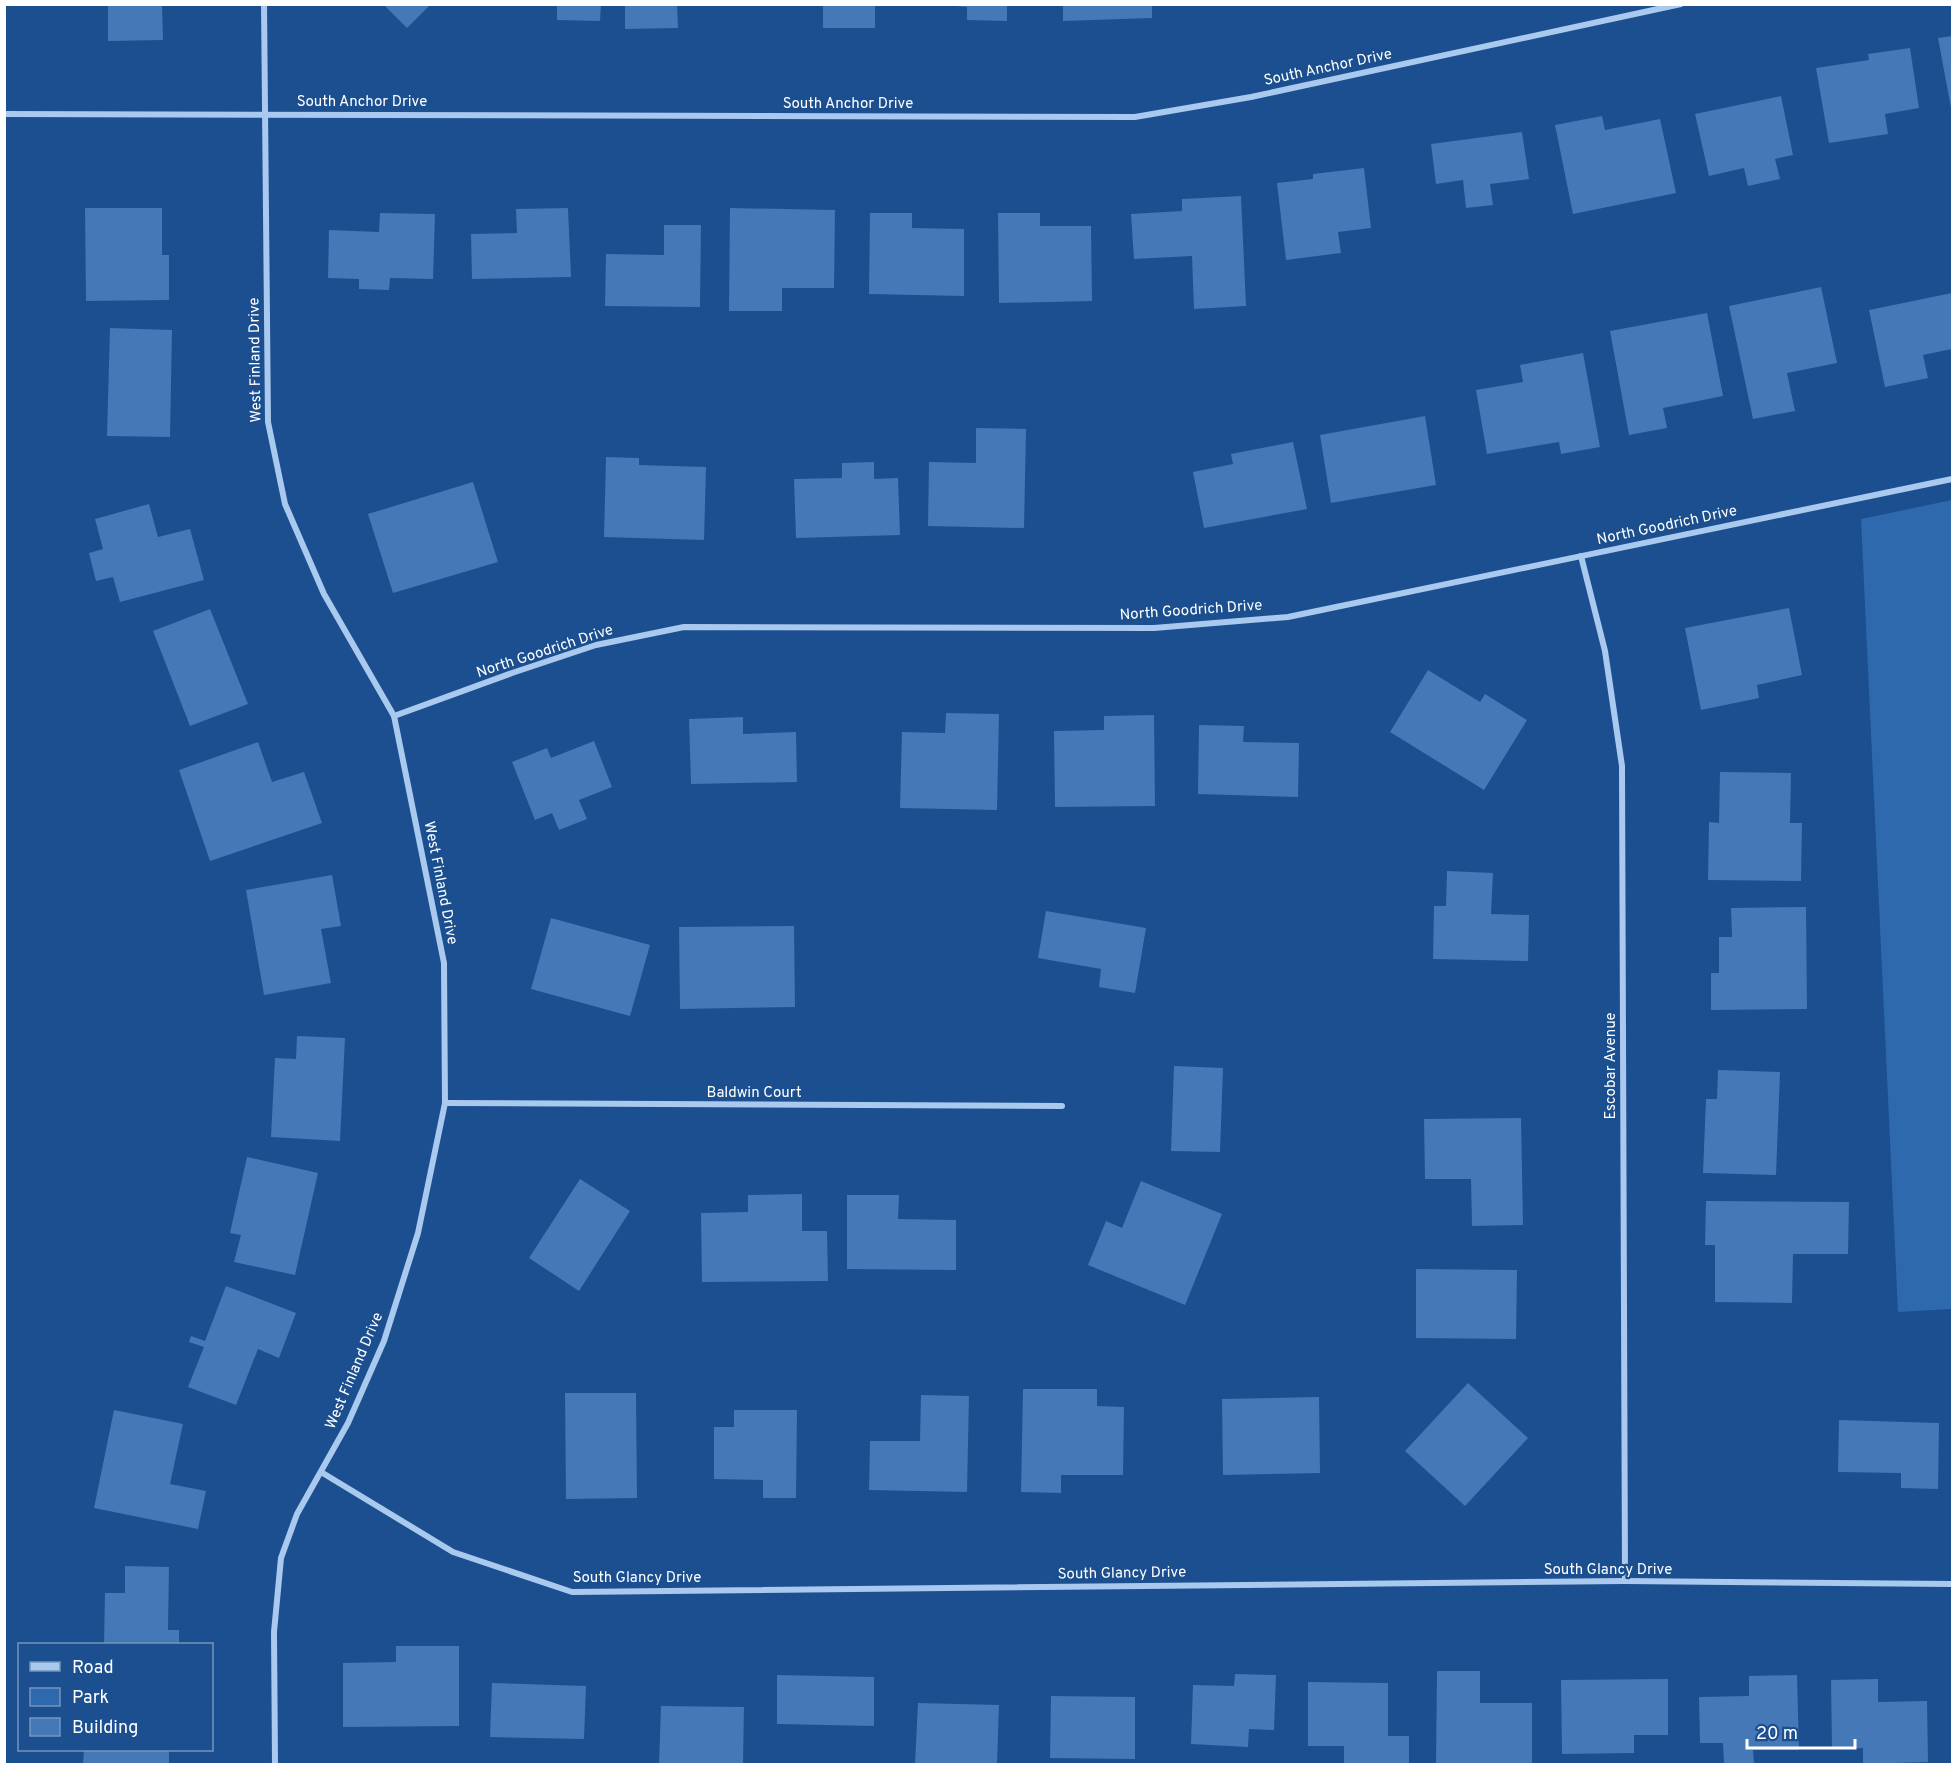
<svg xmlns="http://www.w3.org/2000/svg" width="1957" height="1769" viewBox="0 0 1957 1769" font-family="Overpass,sans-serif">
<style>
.green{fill:#2e69ad}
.building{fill:#4478b7}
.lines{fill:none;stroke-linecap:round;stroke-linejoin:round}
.street{stroke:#a9c9ee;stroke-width:6}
.labels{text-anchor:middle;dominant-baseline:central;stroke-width:4.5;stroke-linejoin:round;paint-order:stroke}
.street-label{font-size:15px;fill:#fff;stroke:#1b4f8f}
</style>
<rect width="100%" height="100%" fill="#1b4f8f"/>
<!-- green -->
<polygon class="green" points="1952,500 1952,1309 1898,1312 1861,519"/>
<!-- building -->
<g class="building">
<polygon points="108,4 162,4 163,40 108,41"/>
<polygon points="383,4 431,4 407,28"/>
<polygon points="557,4 601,4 600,21 557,20"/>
<polygon points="625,4 677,4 678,28 625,29"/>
<rect x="823" y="4" width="52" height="24"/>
<polygon points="956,4 1007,4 1007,21 967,20 967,7 956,6"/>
<polygon points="1063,4 1152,4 1152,18 1063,21"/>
<polygon points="1952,36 1952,108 1951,108 1938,38"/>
<polygon points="1910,48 1919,108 1885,114 1888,134 1829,143 1816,68 1869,60 1868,54"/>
<polygon points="1781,96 1793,155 1775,159 1780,179 1748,186 1744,168 1709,176 1695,114"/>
<polygon points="1602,116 1605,130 1660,119 1676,193 1573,214 1555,125"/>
<polygon points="1522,132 1529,179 1490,184 1493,205 1466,208 1463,180 1436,184 1431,144"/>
<polygon points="1364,168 1371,228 1338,232 1341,253 1286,260 1277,183 1313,179 1313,174"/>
<polygon points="1241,196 1246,306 1194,309 1192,256 1134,259 1131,214 1182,211 1182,199"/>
<polygon points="85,208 162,208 162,255 169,255 169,300 86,301"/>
<polygon points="568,208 571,277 472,279 471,234 517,233 516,209"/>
<polygon points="730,208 835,210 834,288 782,288 782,311 729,311"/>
<polygon points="380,213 435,214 433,279 390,278 389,290 359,289 359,279 328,278 329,230 379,232"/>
<polygon points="870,213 912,213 912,228 964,229 964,296 869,294"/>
<polygon points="998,213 1040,213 1040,226 1091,226 1092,301 999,303"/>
<polygon points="664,225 701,225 700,307 605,306 606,254 664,255"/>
<polygon points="1821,287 1837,363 1787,373 1795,411 1753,419 1729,306"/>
<polygon points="1952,293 1952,349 1923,355 1928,378 1885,387 1869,310"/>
<polygon points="1707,313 1723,396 1663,408 1667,428 1629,435 1610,331"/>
<polygon points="110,328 172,330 170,437 107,436"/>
<polygon points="1583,353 1600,447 1561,454 1559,442 1487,454 1476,390 1523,382 1520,365"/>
<polygon points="1425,416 1436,485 1331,503 1320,435"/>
<polygon points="976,428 1026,429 1024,528 928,526 929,462 976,463"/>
<polygon points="1293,442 1307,509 1204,528 1193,472 1233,464 1231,454"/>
<polygon points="606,457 639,458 639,465 706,467 704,540 604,537"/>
<polygon points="874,462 874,479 898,478 900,535 796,538 794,479 842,478 842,463"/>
<polygon points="473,482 498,562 393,593 368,514"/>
<polygon points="149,504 158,537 190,529 204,580 120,602 113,577 96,581 89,553 103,549 95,519"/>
<polygon points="1789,608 1802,675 1757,685 1759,698 1701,710 1685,628"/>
<polygon points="210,609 248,704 190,726 153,631"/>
<polygon points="1428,670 1480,702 1485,694 1527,720 1484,790 1390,732"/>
<polygon points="946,713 999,714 997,810 900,808 902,732 945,733"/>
<polygon points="1154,715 1155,806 1055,807 1054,731 1104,730 1104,716"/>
<polygon points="743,717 743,734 796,732 797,782 691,784 689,719"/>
<polygon points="1199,725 1244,726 1243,742 1299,743 1298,797 1198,794"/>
<polygon points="594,741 612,787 579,800 587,819 559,830 552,813 535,820 512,762 547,748 551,758"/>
<polygon points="258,742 272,782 304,772 322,823 210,861 179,770"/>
<polygon points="1720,772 1791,773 1790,823 1802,823 1801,881 1708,880 1709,822 1719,823"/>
<polygon points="1447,871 1493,873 1491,914 1529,915 1528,961 1433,959 1434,906 1446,906"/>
<polygon points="332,875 341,926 321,929 331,983 264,995 246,890"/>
<polygon points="1806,907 1807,1009 1711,1010 1711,973 1719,973 1719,937 1732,937 1731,908"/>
<polygon points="1046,911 1146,928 1135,993 1099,987 1101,969 1038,958"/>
<polygon points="551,918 650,945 630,1016 531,989"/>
<polygon points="794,926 795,1007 680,1009 679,927"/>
<polygon points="297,1036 345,1038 340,1141 271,1137 275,1058 296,1059"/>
<polygon points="1174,1066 1223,1068 1220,1152 1171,1151"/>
<polygon points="1718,1070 1780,1072 1776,1175 1703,1173 1706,1099 1717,1099"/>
<polygon points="1521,1118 1523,1225 1472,1226 1471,1179 1425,1179 1424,1119"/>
<polygon points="247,1157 318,1173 295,1275 234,1262 241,1235 230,1233"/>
<polygon points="580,1179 630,1211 579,1291 529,1258"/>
<polygon points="1141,1181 1222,1214 1185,1305 1088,1265 1106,1221 1122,1228"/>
<polygon points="802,1194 802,1231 827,1231 828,1281 702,1282 701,1213 748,1212 748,1195"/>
<polygon points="847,1195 899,1195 898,1219 956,1220 956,1270 847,1269"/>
<polygon points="1706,1201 1849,1202 1848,1254 1793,1254 1792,1303 1715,1302 1715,1245 1705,1245"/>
<polygon points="1416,1269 1517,1270 1516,1339 1416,1338"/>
<polygon points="226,1286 296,1313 279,1358 258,1349 236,1405 188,1387 204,1347 189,1342 191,1336 205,1341"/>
<polygon points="1468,1383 1528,1438 1465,1506 1405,1451"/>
<polygon points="1023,1389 1097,1389 1097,1406 1124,1407 1123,1475 1061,1475 1061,1493 1021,1492"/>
<polygon points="565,1393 636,1393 637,1498 566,1499"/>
<polygon points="921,1395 969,1396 967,1492 869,1490 870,1441 920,1441"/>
<polygon points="1319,1397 1320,1473 1223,1475 1222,1399"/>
<polygon points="114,1410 183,1424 170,1484 206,1491 198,1529 94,1508"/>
<polygon points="734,1410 797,1410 796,1498 763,1498 763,1480 714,1479 714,1427 734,1427"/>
<polygon points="1839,1420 1939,1423 1938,1489 1901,1488 1901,1473 1838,1472"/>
<polygon points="125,1566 169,1567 168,1630 179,1630 179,1644 104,1644 105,1593 125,1593"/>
<polygon points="396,1646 459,1646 459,1726 343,1727 343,1663 396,1662"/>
<polygon points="1437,1671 1480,1671 1480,1703 1532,1703 1532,1764 1436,1764"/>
<polygon points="1235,1674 1276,1675 1274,1730 1249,1729 1248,1747 1191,1744 1193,1685 1234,1686"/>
<polygon points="777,1675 874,1677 874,1726 777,1724"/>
<polygon points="1797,1675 1799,1750 1753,1750 1754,1763 1724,1764 1723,1743 1700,1743 1699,1697 1749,1696 1749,1676"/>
<polygon points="1668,1679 1668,1735 1634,1735 1634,1753 1562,1754 1561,1680"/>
<polygon points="1878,1679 1878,1702 1927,1701 1928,1762 1863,1764 1863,1748 1832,1749 1831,1680"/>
<polygon points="1308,1682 1388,1683 1388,1736 1409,1736 1409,1764 1344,1764 1344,1746 1308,1746"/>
<polygon points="492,1683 586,1686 584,1739 490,1737"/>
<polygon points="1051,1696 1135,1697 1135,1759 1050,1758"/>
<polygon points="918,1703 999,1705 997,1764 915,1764"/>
<polygon points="661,1706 744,1707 743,1764 659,1764"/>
<polygon points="84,1750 169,1750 169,1764 83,1764"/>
</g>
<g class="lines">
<!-- street -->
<g class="street">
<polyline points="264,4 268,422 285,504 324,594 394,716 444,963 445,1103 418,1233 384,1341 348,1423 297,1514 281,1558 274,1632 275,1764"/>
<polyline points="4,114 1135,117 1251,97 1681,4"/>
<polyline points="1581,556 1605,651 1622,766 1625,1581"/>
<polyline points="394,716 512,673 596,645 684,627 1154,628 1288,617 1952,479"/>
<polyline points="445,1103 1062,1106"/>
<polyline points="321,1472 453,1552 572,1592 1625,1581 1952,1584"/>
</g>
</g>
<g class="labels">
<!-- street labels -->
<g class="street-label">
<text transform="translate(1328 68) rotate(-12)">South Anchor Drive</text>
<text x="362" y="102">South Anchor Drive</text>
<text x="848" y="104">South Anchor Drive</text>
<text transform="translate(256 360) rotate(-91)">West Finland Drive</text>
<text transform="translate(1667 526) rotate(-12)">North Goodrich Drive</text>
<text transform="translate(1191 611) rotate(-4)">North Goodrich Drive</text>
<text transform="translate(545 652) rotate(-18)">North Goodrich Drive</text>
<text transform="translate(440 883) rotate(79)">West Finland Drive</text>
<text transform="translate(1611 1066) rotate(-90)">Escobar Avenue</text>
<text x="754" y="1093">Baldwin Court</text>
<text transform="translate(355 1371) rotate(-67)">West Finland Drive</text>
<text x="1608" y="1570">South Glancy Drive</text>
<text transform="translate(1122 1574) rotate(-1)">South Glancy Drive</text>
<text x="637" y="1578">South Glancy Drive</text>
</g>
</g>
<!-- border -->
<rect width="1957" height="1769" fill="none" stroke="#ffffff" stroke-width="12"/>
<!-- legend -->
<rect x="18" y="1643" width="195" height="108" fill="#1b4f8f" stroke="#7695bc" stroke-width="1.5"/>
<rect x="30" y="1662" width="30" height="9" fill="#a9c9ee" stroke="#7695bc" stroke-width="1.5"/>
<text x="72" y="1673" font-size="18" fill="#ffffff">Road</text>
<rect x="30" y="1688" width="30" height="18" fill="#2e69ad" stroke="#7695bc" stroke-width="1.5"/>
<text x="72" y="1703" font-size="18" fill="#ffffff">Park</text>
<rect x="30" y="1718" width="30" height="18" fill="#4478b7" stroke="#7695bc" stroke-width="1.5"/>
<text x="72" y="1733" font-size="18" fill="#ffffff">Building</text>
<!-- scale -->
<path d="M1747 1739v9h108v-9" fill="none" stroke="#ffffff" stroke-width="3"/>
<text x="1756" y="1739" font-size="18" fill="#ffffff" stroke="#1b4f8f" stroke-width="4.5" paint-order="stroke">20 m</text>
</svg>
